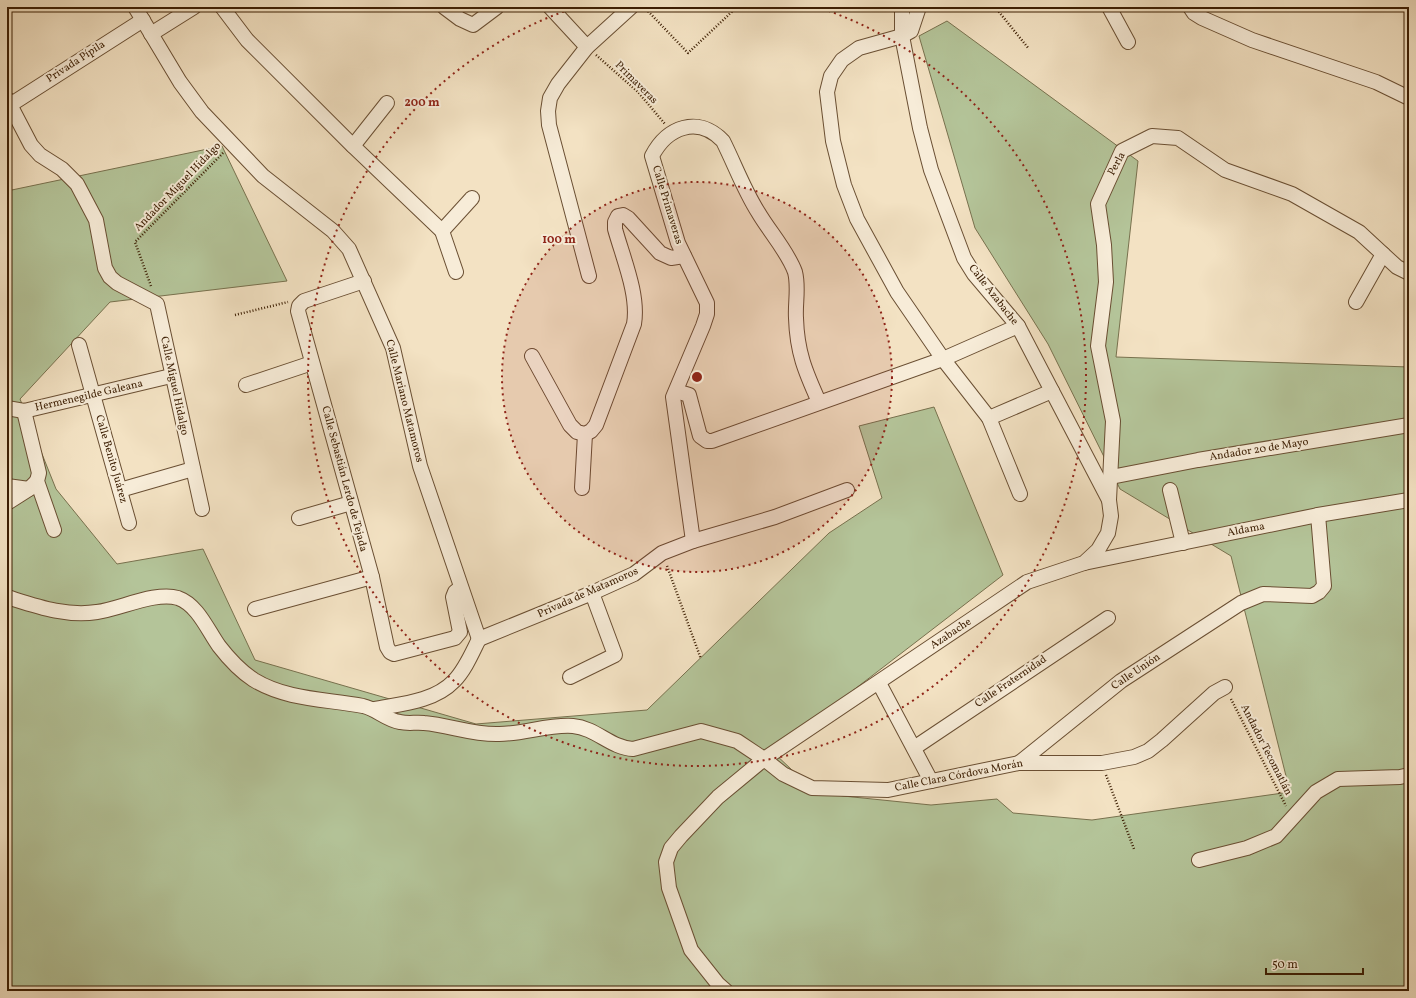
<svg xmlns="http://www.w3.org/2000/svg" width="1416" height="998" viewBox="0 0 1416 998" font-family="Vollkorn,serif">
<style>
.green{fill:#b4c499;stroke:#78714e}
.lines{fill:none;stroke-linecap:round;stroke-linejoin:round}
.minor-casing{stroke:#6a4f33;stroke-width:16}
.path{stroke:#3c1e03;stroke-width:2.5;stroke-dasharray:1 2;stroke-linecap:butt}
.minor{stroke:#f7ecd8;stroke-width:14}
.ring{fill:none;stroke:#8f2418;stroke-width:2;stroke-dasharray:2 4}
.labels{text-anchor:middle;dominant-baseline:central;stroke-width:4;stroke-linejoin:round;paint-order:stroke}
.street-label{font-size:11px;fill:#3c1e03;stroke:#f7ecd8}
.centre{fill:#8f2418;stroke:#f7ecd8;stroke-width:2}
.ring-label{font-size:12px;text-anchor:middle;font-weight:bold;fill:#8f2418;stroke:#f7ecd8;stroke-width:4;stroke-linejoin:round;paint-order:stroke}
</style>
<rect width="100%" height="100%" fill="#f3e2c3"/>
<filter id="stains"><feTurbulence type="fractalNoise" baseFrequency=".005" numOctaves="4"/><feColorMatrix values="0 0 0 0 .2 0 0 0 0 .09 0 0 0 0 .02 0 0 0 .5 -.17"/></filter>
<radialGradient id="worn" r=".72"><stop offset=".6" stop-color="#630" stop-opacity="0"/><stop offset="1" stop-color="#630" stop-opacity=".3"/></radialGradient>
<!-- green -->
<polygon class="green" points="947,21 1138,161 1116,357 1409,367 1409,991 7,991 7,191 222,146 287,281 110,302 20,399 56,489 117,564 203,549 255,660 476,724 647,710 829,533 882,498 859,426 934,407 1003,575 773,752 810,787 843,796 931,805 997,799 1013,813 1092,820 1290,792 1231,556 1120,489 1048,344 975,228 919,36"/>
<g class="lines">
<defs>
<g id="minor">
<polyline points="135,7 180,82 202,112 263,176 333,231 349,249 393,348 420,466 479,639"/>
<polyline points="222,7 247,40 353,146 442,231 456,272"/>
<polyline points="444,7 460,19 473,25 497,7"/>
<polyline points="550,7 587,47"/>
<polyline points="902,7 902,36 920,128 931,170 964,258 974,274 1018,326 1109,500"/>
<polyline points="919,7 911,31 902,36 859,48 842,60 831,76 827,92 833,141 844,185 857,219 897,292 943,359 989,418 1020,494"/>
<polyline points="1109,7 1128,42"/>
<polyline points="1190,7 1194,13 1202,18 1252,40 1376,82 1409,98"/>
<polyline points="151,34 194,7"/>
<polyline points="7,99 31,145 40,155 62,169 77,184 96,220 105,268 110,277 117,283 157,304 202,509"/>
<polyline points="10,105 143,20"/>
<polyline points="353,146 387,103"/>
<polyline points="442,231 472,198"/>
<polyline points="589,276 549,125 548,111 550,98 558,84 587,47 631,7"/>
<polyline points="364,281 304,301 299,306 298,311 372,577 387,647 390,652 394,654 455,638 460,632 453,597 455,592 460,588"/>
<polyline points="1356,302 1383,254"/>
<polyline points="79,345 129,523"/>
<path d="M532,356L570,425L577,432L585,434L591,431L596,425L634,324C639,295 623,258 615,229V222L618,216L623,215L628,218L660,253L671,258L684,256"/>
<polyline points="246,385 312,363"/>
<polyline points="676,391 689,395 700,436 707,441 712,441 943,359 1018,326"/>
<polyline points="7,408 24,411 171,376"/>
<polyline points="24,411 39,473 37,481 54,530"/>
<polyline points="989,418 1052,391"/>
<polyline points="1111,477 1198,460 1409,425"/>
<polyline points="7,486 29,489"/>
<polyline points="582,488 585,434"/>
<polyline points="120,490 193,469"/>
<polyline points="1170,490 1183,543"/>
<polyline points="7,503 29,489 37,481"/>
<polyline points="299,518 351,503"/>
<path d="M693,541L673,397L703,326L707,314V303L678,243L652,156C667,127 698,115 723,141C735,165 744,190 758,212C769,231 788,252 795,272C799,287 795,303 796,318C797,352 805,371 819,402"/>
<polyline points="1084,563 1318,515 1409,500"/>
<path d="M7,597C36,606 66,617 97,612C120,609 156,591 178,598C198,605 208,631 219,646C229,659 240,671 254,680C287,700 326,699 363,706C377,709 386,720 400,722C408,724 416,722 424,723C449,725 473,735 499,734C523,734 550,724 573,726C596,728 611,748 633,749L701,731L737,741L764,759L783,774L812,788L888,790L1019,763H1102L1134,757L1148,751L1162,740L1214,693L1225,687"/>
<polyline points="255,609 372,577"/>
<polyline points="479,639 592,593 634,574 662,553 693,541 775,517 847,490"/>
<polyline points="570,677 615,655 592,593"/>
<polyline points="879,683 931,781"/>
<path d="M374,709C400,704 434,702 454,681C465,670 472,653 479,639"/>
<polyline points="914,748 1108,618"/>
<polyline points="1019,763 1121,681 1241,603 1263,594 1312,596 1319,592 1324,586 1318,515"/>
<polyline points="1199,860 1247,848 1276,836 1316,792 1338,779 1400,777 1409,775"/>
<polyline points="726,991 718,984 691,950 669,888 666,862 671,848 681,836 718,797 764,759 1027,582 1084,563 1098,550 1108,533 1111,516 1109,500 1113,421 1098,346 1106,282 1104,245 1098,204 1122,151 1152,136 1178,138 1225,170 1292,194 1359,232 1397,267 1409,273"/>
</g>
</defs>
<!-- minor casing -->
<use href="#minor" class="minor-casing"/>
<!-- path -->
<g class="path">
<polyline points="644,7 688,53 737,7"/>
<polyline points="995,7 1029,49"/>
<polyline points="596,55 638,92 665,124"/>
<polyline points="151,286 135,242 224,152"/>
<polyline points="235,315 288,302"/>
<polyline points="667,566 701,659"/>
<polyline points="1231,699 1286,806"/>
<polyline points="1106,775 1134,849"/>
</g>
<!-- minor -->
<use href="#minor" class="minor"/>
</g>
<!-- distance rings -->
<circle cx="697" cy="377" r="195" fill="#8f2418" fill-opacity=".12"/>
<g class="ring">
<circle cx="697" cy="377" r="195"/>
<path d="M817 7A389 389 0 1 1 577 7"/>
</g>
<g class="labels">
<!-- street labels -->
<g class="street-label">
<text transform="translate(76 62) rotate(-33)">Privada Pípila</text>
<text transform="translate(636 83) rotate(45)">Primaveras</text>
<text transform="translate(1117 164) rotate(-61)">Perla</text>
<text transform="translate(178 187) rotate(-46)">Andador Miguel Hidalgo</text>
<text transform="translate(667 205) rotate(73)">Calle Primaveras</text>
<text transform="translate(993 295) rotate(52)">Calle Azabache</text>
<text transform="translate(174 386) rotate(78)">Calle Miguel Hidalgo</text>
<text transform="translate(89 396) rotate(-13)">Hermenegilde Galeana</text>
<text transform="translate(404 401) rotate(76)">Calle Mariano Matamoros</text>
<text transform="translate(1259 450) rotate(-9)">Andador 20 de Mayo</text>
<text transform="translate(111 459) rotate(74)">Calle Benito Juárez</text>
<text transform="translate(344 479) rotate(75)">Calle Sebastián Lerdo de Tejada</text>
<text transform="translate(1246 530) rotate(-11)">Aldama</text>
<text transform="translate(588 593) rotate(-24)">Privada de Matamoros</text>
<text transform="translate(951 634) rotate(-34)">Azabache</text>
<text transform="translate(1136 672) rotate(-34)">Calle Unión</text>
<text transform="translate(1011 682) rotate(-34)">Calle Fraternidad</text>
<text transform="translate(1266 750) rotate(63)">Andador Tecomatlán</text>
<text transform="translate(959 776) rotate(-11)">Calle Clara Córdova Morán</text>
</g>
</g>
<circle cx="697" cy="377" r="6" class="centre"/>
<g class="ring-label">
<text x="422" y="106">200 m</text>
<text x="559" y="243">100 m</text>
</g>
<!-- margin -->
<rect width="1416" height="998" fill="none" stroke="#f3e2c3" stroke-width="24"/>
<rect x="8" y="8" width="1400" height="982" fill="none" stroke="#3c1e03" stroke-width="2"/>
<rect x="12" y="12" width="1392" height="974" fill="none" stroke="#3c1e03"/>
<!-- scale -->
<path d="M1266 968v6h97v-6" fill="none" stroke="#3c1e03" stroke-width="2"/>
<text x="1272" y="968" font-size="12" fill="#3c1e03" stroke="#f7ecd8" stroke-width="3" paint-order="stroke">50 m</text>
<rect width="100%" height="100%" filter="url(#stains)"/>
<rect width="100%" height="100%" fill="url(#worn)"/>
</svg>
